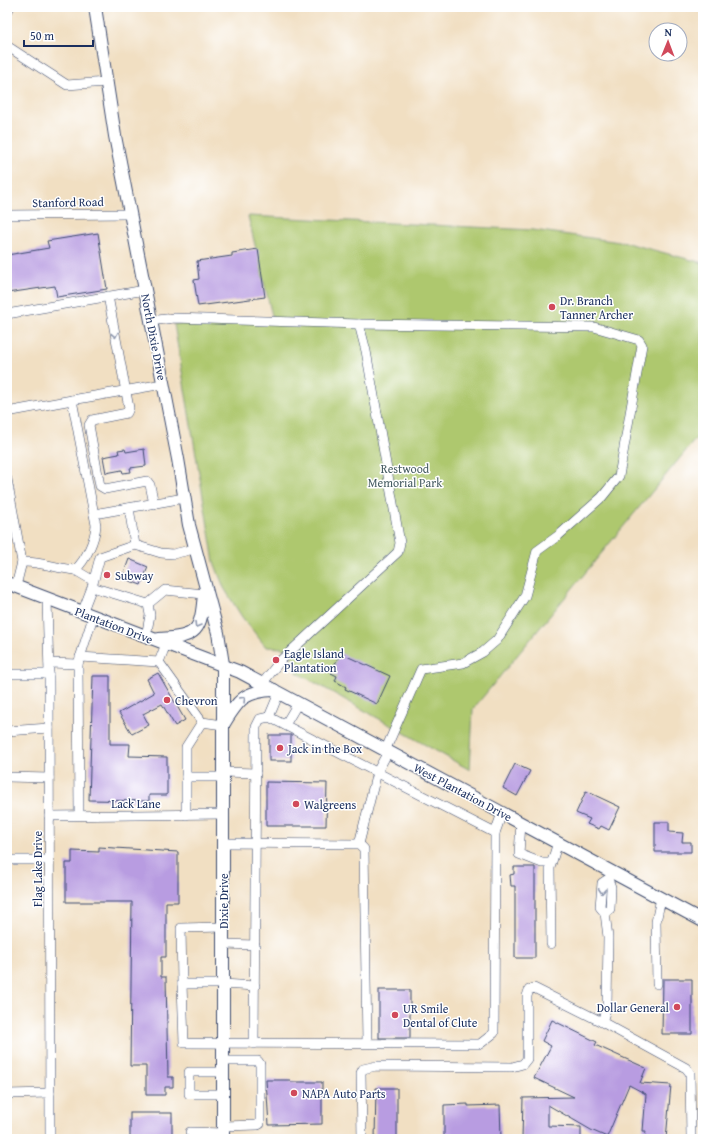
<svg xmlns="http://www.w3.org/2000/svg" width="710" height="1146" viewBox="0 0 710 1146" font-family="'Gentium Book Plus',serif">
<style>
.green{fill:#aec86e;stroke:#647c66}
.building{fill:#b89ce1}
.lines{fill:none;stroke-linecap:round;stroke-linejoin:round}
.minor-casing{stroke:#3b496d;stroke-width:10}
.major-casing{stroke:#3b496d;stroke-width:14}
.minor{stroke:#fff;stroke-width:9}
.major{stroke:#fff;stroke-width:12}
.oneway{stroke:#8d97ae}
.poi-dot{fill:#d1495b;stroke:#fff;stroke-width:1.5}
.labels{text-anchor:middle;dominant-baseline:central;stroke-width:3;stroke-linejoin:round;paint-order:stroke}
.street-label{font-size:12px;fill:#1b2f5e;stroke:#fff}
.poi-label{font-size:12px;fill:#1b2f5e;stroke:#fff;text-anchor:start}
.park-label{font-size:12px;fill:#475d63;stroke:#fff}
</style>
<rect width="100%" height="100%" fill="#fff"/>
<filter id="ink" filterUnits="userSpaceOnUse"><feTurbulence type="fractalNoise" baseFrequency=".025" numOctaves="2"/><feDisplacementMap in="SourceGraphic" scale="8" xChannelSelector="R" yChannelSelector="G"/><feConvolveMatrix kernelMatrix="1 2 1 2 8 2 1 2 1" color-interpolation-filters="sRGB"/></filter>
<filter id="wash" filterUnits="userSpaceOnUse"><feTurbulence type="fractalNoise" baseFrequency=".012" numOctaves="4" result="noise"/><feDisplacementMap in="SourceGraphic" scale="16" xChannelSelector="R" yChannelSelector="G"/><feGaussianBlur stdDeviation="0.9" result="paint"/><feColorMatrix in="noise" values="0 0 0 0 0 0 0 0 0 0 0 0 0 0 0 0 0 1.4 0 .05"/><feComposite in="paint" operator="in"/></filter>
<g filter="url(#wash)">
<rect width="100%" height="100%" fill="#f1dfc2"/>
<!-- green -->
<polygon class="green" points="248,216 533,230 627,243 703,263 703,430 473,709 470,770 296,672 294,659 282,648 266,647 242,617 224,588 214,562 174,324 273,320"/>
<g id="blocks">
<!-- building -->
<g class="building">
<polygon points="98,233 107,289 57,297 55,286 7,293 7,255 49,248 47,241"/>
<polygon points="258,249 265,297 198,306 194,280 199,279 197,261 232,256 232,253"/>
<polygon points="125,449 126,452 144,449 146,466 130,468 131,472 123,473 122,470 106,473 103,457 119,454 118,450"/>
<polygon points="129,559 148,567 141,585 122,578"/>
<polygon points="340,653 390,676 377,704 345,689 346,687 335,681 337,676 331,673"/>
<polygon points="158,673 185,720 175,726 162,704 143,714 149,725 132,734 119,713 154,693 147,679"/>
<polygon points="93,676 110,676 110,744 130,744 129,756 167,757 167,795 149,795 149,801 89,800"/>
<rect x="269" y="735" width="22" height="26"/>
<polygon points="515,764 530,771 517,796 503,788"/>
<polygon points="266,782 327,783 326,826 266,826"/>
<polygon points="586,791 620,807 609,830 601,826 599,829 587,824 590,819 576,813"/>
<polygon points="655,822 669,822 669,832 683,833 682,842 691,842 691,852 655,852"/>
<polygon points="99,847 178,852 178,902 166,902 166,957 161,957 161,977 166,977 168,1077 173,1077 173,1087 165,1087 165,1095 146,1095 146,1066 130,1066 132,902 66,902 66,863 72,863 72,851 99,852"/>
<polygon points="514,867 535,867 535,958 515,958 515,886 511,886 510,875 514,874"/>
<polygon points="663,979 692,979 692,1034 662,1034"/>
<rect x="379" y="990" width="31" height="48"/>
<polygon points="552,1020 597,1042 595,1045 646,1068 640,1083 671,1085 666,1139 645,1139 646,1131 643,1131 646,1094 629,1085 607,1137 591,1130 548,1105 548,1126 581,1127 581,1139 522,1139 523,1098 574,1097 534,1078 551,1046 542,1041"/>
<polygon points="266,1080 290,1080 291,1082 322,1082 322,1124 269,1125"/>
<polygon points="376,1088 397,1088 397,1139 375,1139"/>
<polygon points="468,1104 468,1106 500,1105 501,1139 444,1139 444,1105"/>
<rect x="130" y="1113" width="42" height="26"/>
</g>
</g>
</g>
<g filter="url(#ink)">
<use href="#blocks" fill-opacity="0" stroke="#3b496d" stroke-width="1"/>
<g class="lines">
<defs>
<g id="minor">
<polyline points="7,12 10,7"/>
<polyline points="7,46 67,85 106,82"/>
<polyline points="7,215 129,214"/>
<polyline points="108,296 129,408 127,413 92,420 89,425 100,486 105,489 147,481 150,485 154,504"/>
<polyline points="7,314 145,290"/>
<polyline points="150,321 174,318 359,324 594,327 639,340 642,345 619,476 602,497 559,535 537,551 525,596 497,640 483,652 463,663 421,669 385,751"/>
<polyline points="7,412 72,400"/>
<polyline points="7,479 22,562 16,586"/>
<polyline points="129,508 135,545"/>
<polyline points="94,514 184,498"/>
<path d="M22,562C40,561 57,569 75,570C86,560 95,540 96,525L72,400L163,384"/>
<polyline points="75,570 92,580"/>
<polyline points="92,587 100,557 135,545 161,553 173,554 194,549"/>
<polyline points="47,599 49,674 50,1139"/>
<polyline points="148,604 165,590 204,594"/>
<polyline points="82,613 92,587 148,604 150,615 146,637"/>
<polyline points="80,657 159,662 166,644"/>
<polyline points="159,662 202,722 223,725"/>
<polyline points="49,663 78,664"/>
<polyline points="7,674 49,674"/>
<polyline points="262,684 280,661 398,552 400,543 366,351 359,324"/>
<polyline points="269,717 279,693"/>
<polyline points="285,725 298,703"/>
<polyline points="7,731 49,728"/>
<polyline points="223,772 256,773"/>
<polyline points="7,777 49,778"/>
<polyline points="186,777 223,777"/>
<polyline points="79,815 78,664 93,617"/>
<polyline points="186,815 186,747 202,722"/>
<polyline points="49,816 223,814"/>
<polyline points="521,823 519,854 542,863 551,863"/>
<polyline points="223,843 359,844 364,849 367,1043"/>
<polyline points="359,844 377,772 388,752"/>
<polyline points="7,860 49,860"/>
<polyline points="223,927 181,928 182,984 223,984 255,986"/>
<polyline points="223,944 255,945"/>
<polyline points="551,944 550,868 558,842"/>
<polyline points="182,984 184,1043 480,1044 494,1033 495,833 502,813"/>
<polyline points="657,984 656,922 661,898"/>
<polyline points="602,1022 607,1006 608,937 605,913 600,907 602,883 608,879 611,887 610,909 605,913"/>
<polyline points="254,1044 256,727 260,719 269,717 495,833"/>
<polyline points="223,1072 189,1072 189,1094 223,1094"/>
<polyline points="7,1094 50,1093"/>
<polyline points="223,1126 258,1125 260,1124 260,1064 258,1061 223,1061"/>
<polyline points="190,1132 223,1133"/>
<polyline points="362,1139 361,1073 363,1069 376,1066 512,1067 523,1064 527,1059 527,996 529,990 534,988 602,1022 686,1068 690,1073 691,1139"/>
</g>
<g id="major">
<polyline points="95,7 115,136 178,459 189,525 218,633 223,664 223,1139"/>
<polyline points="7,583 240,672 703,921"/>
<path d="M159,639C198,637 201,631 204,593"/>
<path d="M223,725C238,701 243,691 274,690"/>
</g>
</defs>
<!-- minor casing -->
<use href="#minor" class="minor-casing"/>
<!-- major casing -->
<use href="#major" class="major-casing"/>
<!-- minor -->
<use href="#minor" class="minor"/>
<!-- major -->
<use href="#major" class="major"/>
</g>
<!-- one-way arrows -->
<defs><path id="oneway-chevron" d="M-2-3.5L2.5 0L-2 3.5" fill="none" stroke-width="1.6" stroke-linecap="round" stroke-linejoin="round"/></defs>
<g class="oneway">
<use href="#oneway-chevron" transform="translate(115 335) rotate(79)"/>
<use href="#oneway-chevron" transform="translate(197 625) rotate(121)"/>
<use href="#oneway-chevron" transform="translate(243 699) rotate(-45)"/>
<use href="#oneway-chevron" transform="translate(602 891) rotate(94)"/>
</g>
</g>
<!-- markers -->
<g class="poi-dot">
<circle cx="552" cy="307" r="4"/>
<circle cx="107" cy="575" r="4"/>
<circle cx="276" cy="660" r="4"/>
<circle cx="167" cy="700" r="4"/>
<circle cx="280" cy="748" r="4"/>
<circle cx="296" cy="804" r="4"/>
<circle cx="677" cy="1007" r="4"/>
<circle cx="395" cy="1015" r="4"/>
<circle cx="294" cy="1093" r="4"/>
</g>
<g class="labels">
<!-- street labels -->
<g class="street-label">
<text transform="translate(68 202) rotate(-1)">Stanford Road</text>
<text transform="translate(154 337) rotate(79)">North Dixie Drive</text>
<text transform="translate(114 625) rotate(21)">Plantation Drive</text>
<text transform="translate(463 792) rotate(28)">West Plantation Drive</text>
<text x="136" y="803">Lack Lane</text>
<text transform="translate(37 869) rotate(-90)">Flag Lake Drive</text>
<text transform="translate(223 901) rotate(-90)">Dixie Drive</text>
</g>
<!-- poi labels -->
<g class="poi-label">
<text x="560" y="300">Dr. Branch<tspan x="560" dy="14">Tanner Archer</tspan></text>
<text x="115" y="575">Subway</text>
<text x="284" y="653">Eagle Island<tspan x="284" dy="14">Plantation</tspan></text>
<text x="175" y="700">Chevron</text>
<text x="288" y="748">Jack in the Box</text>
<text x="304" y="804">Walgreens</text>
<text x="669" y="1007" text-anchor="end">Dollar General</text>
<text x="403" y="1008">UR Smile<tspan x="403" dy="14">Dental of Clute</tspan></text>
<text x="302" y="1093">NAPA Auto Parts</text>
</g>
<!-- park labels -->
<g class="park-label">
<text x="405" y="468">Restwood<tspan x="405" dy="14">Memorial Park</tspan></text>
</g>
</g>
<!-- margin -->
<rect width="710" height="1146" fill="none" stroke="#fff" stroke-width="24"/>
<!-- north arrow -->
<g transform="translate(668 42) rotate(1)"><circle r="19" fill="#ffffff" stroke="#a4acbf"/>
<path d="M0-3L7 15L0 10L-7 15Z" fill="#d1495b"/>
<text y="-6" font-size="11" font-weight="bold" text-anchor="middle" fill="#1b2f5e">N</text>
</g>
<!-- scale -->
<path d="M24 40v6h69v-6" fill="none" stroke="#1b2f5e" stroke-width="2"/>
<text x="30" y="40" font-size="12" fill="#1b2f5e" stroke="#ffffff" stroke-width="3" paint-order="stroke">50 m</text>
</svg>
